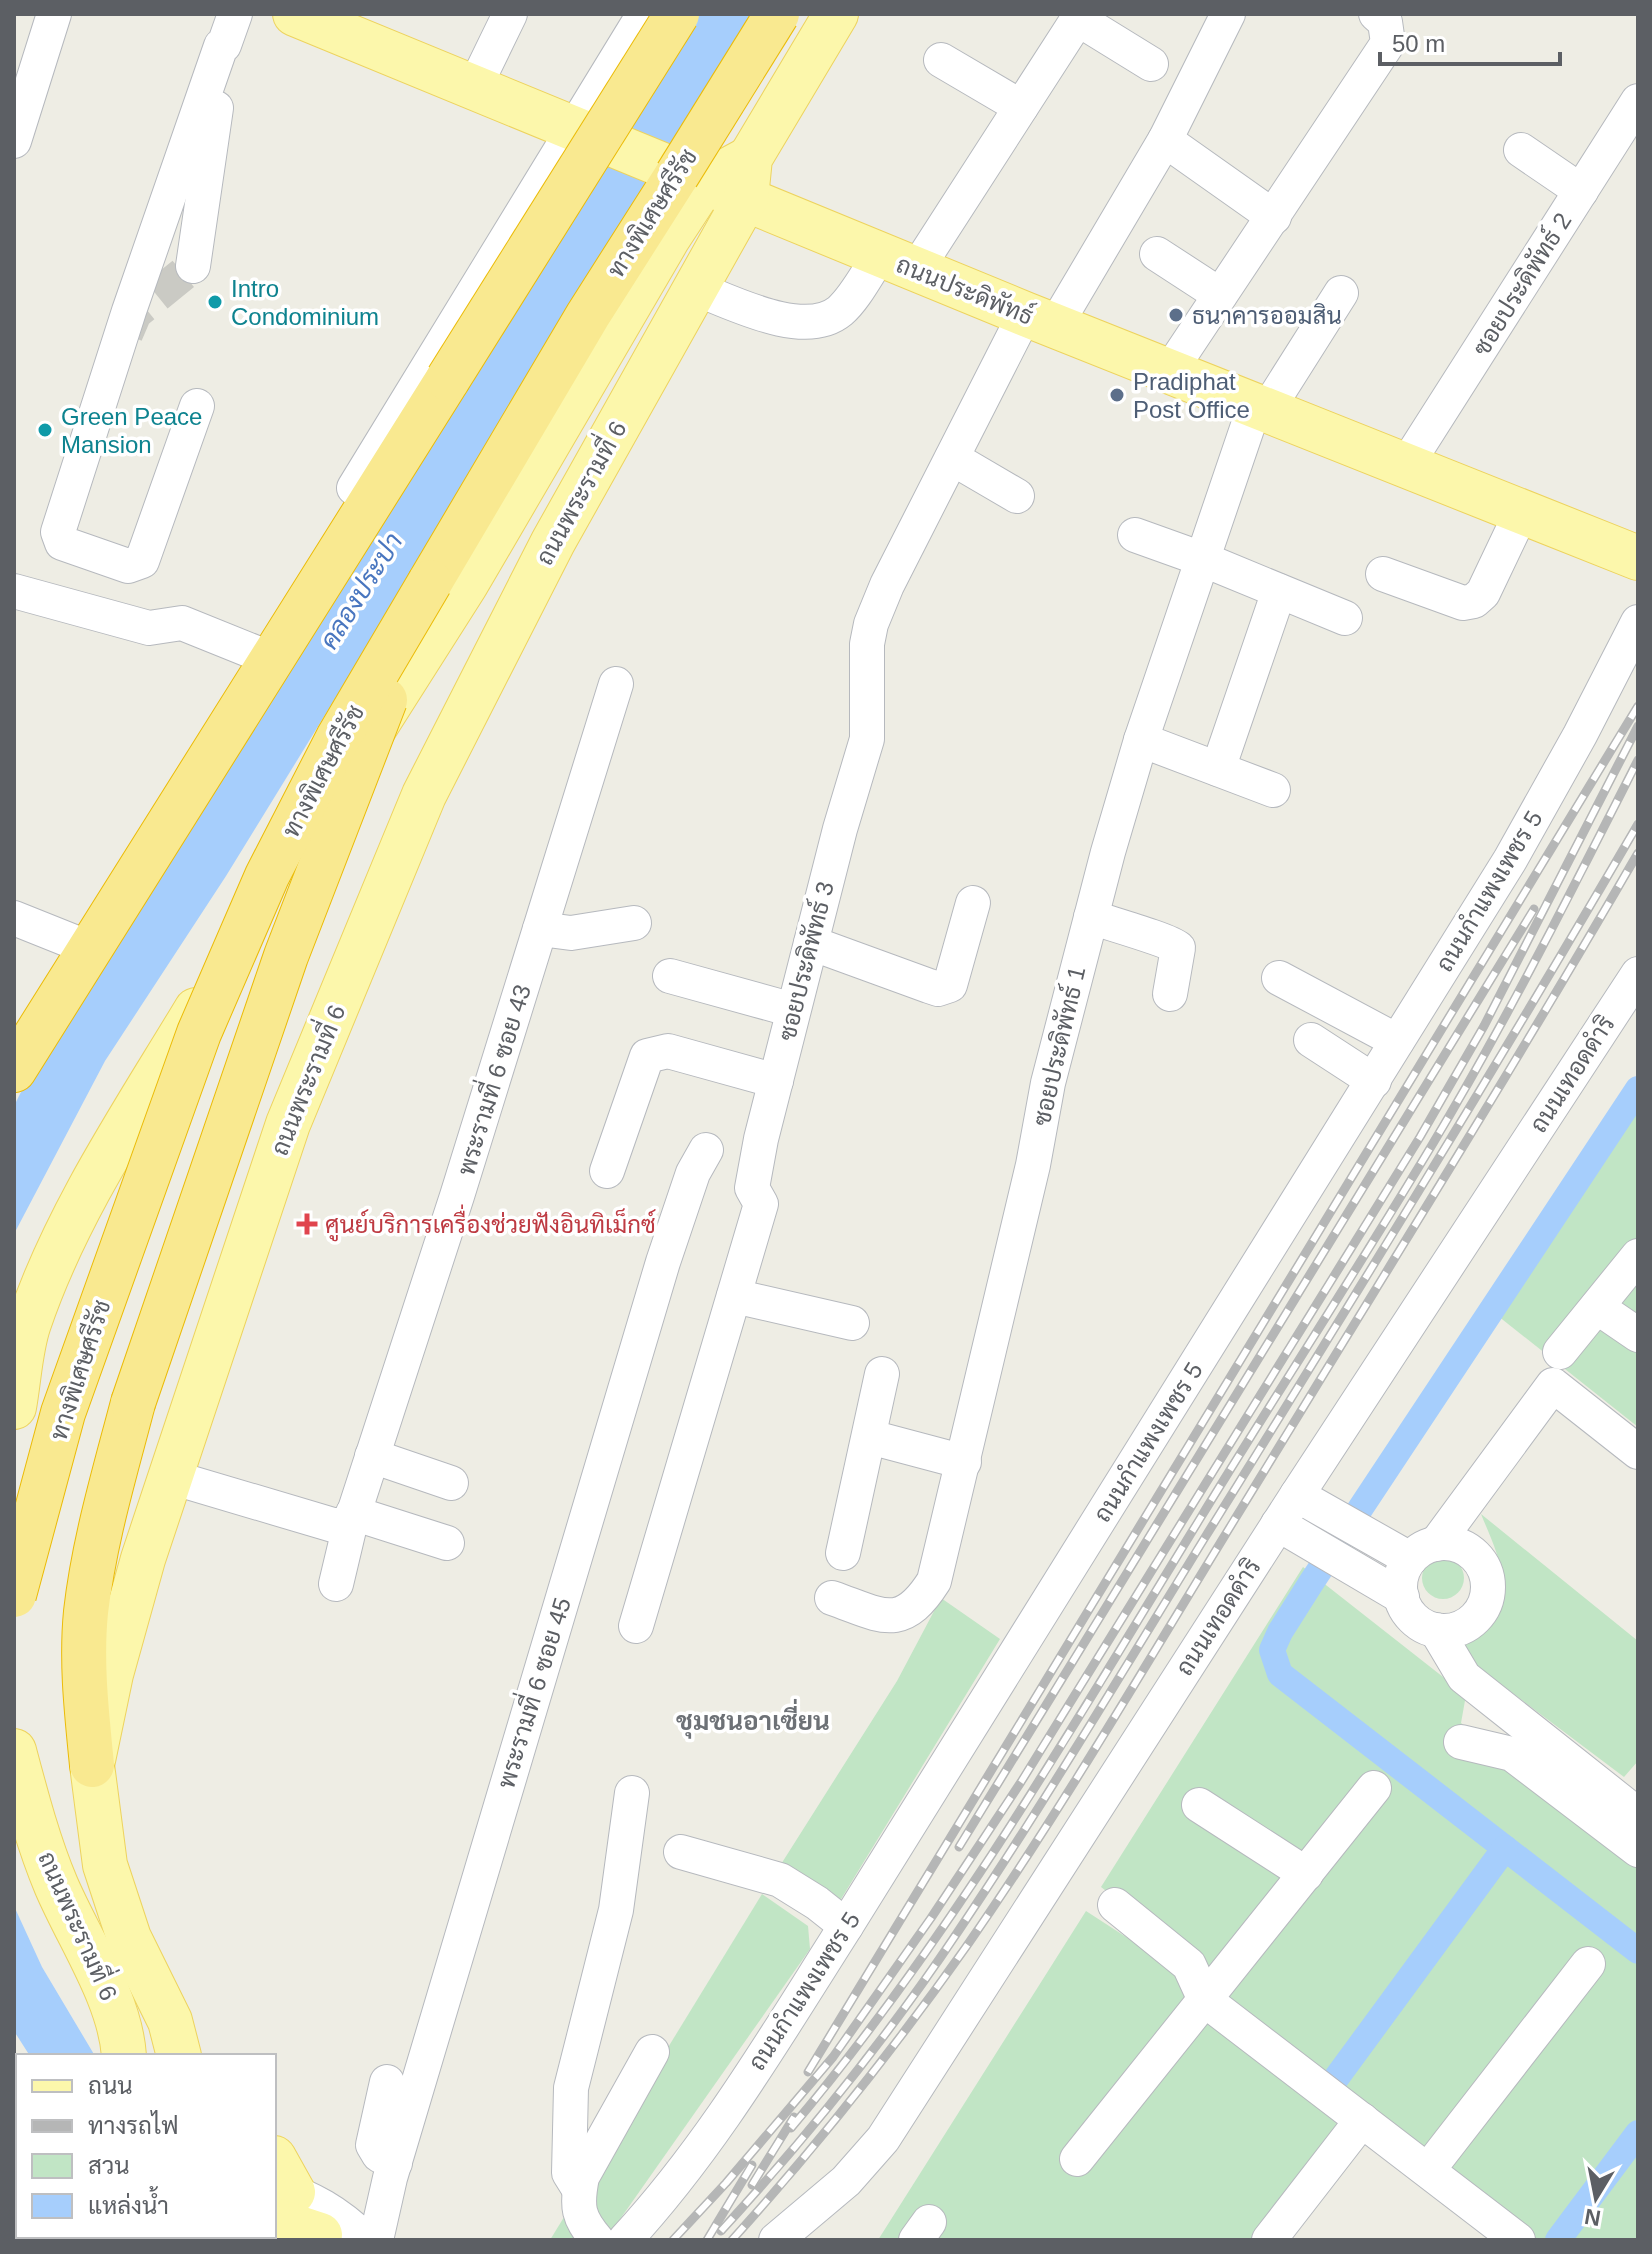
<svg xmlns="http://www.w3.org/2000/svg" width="1652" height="2254" viewBox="0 0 1652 2254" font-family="Arial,Sarabun,sans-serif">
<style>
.green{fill:#c1e5c5}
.water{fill:#a6cefc}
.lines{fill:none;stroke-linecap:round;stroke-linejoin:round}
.canal{stroke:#a6cefc;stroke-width:26}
.minor-tunnel{stroke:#cacac4;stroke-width:34;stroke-dasharray:34 17;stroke-linecap:butt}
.minor-casing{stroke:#b6b9be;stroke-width:36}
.major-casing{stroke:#edd35e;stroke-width:46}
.highway-casing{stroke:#ebbb07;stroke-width:46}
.minor{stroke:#fff;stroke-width:34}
.major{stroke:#fcf7ab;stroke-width:44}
.highway{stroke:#f9e990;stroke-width:44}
.rail-casing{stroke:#b5b6b6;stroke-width:9}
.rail{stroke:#fff;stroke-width:6;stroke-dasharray:18;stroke-linecap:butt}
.highway-bridge-casing{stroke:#ebbb07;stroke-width:46;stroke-linecap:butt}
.highway-bridge{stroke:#f9e990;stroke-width:44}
.culture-dot{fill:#0f9aa8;stroke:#fff;stroke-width:3}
.service-dot{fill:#5c6f8a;stroke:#fff;stroke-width:3}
.health-dot{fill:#e0444e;stroke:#fff;stroke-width:3}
.labels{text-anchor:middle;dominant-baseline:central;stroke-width:7;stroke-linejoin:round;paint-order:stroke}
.street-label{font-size:24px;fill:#5c5f64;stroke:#fff}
.culture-label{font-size:24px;fill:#0d838f;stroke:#fff;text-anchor:start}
.service-label{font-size:24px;fill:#4e5e75;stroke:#fff;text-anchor:start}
.health-label{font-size:24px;fill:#be3a42;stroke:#fff;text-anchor:start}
.water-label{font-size:26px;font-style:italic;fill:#4976bf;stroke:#fff}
.neighbourhood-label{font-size:26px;font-weight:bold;fill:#6d7176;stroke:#fff}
</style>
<rect width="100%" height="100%" fill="#eeede4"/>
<!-- green -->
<g class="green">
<polygon points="1638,1103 1638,1427 1498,1316"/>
<path d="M1481,1514L1638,1641V1761L1624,1777L1479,1668L1461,1640C1474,1630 1495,1616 1500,1599C1508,1571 1491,1539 1481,1514Z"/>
<circle cx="1443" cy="1578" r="21"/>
<polygon points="1303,1567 1466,1695 1461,1723 1638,1865 1638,2240 1538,2240 1228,2005 1203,1966 1101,1887"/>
<polygon points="941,1598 1000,1639 838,1904 778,1869 897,1681"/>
<polygon points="762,1894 808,1926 810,1949 611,2232 604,2240 550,2240"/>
<polygon points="1086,1911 1180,1972 1204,2019 1343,2125 1253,2240 927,2240 939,2222 919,2209 898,2240 878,2240"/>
</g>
<!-- water -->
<g class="water">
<polygon points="689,14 756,14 226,876 105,1061 14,1234 14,1106 53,1028"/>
<polygon points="14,1906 42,1967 95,2056 30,2056 14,2031"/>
</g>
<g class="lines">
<!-- canal -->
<g class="canal">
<polyline points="1638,1089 1311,1583 1280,1632 1272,1650 1280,1674 1638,1951"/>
<polyline points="1337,2077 1505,1848"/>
<polyline points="1558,2240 1638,2133"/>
</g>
<!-- minor-tunnel -->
<polyline class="minor-tunnel" points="126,334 135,313 193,266"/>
<defs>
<g id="minor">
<polyline points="1078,19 1151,64"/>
<polyline points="941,60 1021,107"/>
<polyline points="475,86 510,14"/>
<polyline points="1165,140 1274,217"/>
<polyline points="14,141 54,14"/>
<polyline points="1521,150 1581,191"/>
<polyline points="1157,254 1220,295"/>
<polyline points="193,266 216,108"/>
<polyline points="916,270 1081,14"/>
<path d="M697,289C733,303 805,340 840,311C856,297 868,272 880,255"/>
<polyline points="1055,326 1165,140 1228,14"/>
<polyline points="1169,372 1388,43 1385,22 1376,14"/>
<polyline points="197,406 142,561 128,566 62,543 58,532 129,311 221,46 224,45 235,14"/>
<polyline points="1267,410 1341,293"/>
<polyline points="952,458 1017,496"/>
<polyline points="1405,467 1638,101"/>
<polyline points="354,488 644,14"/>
<polyline points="1135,535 1202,559 1345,618"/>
<polyline points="1383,574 1463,603 1474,601 1483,593 1522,511"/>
<polyline points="14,591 149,628 182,623 254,652"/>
<polyline points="1141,740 1273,790"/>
<polyline points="1218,769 1279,591"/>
<path d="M1091,917C1108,923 1169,940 1178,948L1170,994"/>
<polyline points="14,918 74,942"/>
<polyline points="540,929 571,933 634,923"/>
<polyline points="811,943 929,986 938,989 950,985 973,903"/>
<polyline points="670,976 793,1010"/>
<polyline points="1279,978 1397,1041"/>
<polyline points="1311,1040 1374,1081"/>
<polyline points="607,1171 647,1056 668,1051 776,1081"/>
<polyline points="734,1296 852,1323"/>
<polyline points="1597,1307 1638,1335"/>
<polyline points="1560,1352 1638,1256"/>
<polyline points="870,1437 964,1462"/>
<polyline points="372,1456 451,1483"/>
<polyline points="171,1477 333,1525 350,1525 457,1196 616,684"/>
<polyline points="1297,1495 1410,1559"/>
<polyline points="353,1513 447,1543"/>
<polyline points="1278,1524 1402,1597"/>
<circle cx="1444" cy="1587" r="44"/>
<polyline points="1436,1544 1553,1385 1638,1452"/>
<polyline points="843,1553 882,1374"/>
<polyline points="336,1584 350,1525"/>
<path d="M832,1598C881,1615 901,1633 934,1581L1033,1165L1048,1083L1108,852L1141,740L1255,405"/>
<polyline points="636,1626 761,1204 752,1188 761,1139 840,829 867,739 867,644 871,624 887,585 1025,314"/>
<polyline points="1436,1630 1464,1677 1638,1815"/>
<polyline points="1461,1742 1512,1754 1638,1850"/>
<polyline points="1199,1805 1306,1874"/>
<polyline points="681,1852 780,1880 817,1903 846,1926"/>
<polyline points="1115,1905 1189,1965 1205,2000 1518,2240"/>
<polyline points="14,2078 18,2084"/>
<polyline points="387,2082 373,2145 379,2155 395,2163"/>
<polyline points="1077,2159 1374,1788"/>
<polyline points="1428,2170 1588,1964"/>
<path d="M274,2185C313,2199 336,2211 366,2240"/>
<polyline points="579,2189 569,2173 571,2088 616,1910 632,1793"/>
<polyline points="376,2240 390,2178 663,1262 693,1173 706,1150"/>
<path d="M597,2240C578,2218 576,2207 582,2177L652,2052"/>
<path d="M625,2240C712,2146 777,2034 846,1926L1510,860L1580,735L1638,622"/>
<polyline points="776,2240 846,2181 883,2139 1297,1495 1638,974"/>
<polyline points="916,2240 929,2222"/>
<polyline points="1269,2240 1362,2120"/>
</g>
<g id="major">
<polyline points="295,14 1025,314 1638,558"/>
<polyline points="370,735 466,584 668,238 704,183 750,158"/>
<path d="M14,1407C19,1380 20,1349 29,1323C67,1211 136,1110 196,1010"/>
<path d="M14,1751C26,1796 38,1842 56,1885C79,1939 120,1998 124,2056"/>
<polyline points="179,2056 170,2021 129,1938 105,1865 92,1765 111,1674 143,1559 288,1124 424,795 553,542 746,198 750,158 836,14"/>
<polyline points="274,2158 293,2192"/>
<polyline points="274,2220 320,2235"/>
<polyline points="18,2240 24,2236"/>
<polyline points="115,2240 121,2236"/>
</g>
<g id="highway">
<polyline points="430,582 588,315 677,175"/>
<polyline points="14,1070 448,379"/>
<path d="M92,1765C87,1714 81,1663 86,1612C94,1541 115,1472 133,1403"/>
</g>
</defs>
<!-- minor casing -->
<use href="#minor" class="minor-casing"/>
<!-- major casing -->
<use href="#major" class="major-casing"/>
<!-- highway casing -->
<use href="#highway" class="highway-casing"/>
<!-- minor -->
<use href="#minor" class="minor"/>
<!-- major -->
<use href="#major" class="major"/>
<!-- highway -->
<use href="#highway" class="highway"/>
<defs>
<g id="rail">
<polyline points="959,1847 1534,909"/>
<polyline points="808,2072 1638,706"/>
<path d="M791,2128C949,1941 1073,1726 1201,1517C1277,1393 1357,1270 1432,1145C1507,1020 1572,890 1638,760"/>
<polyline points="752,2185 794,2117"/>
<path d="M721,2231C806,2138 887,2038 957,1933C1043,1805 1123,1671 1204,1539C1351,1302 1498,1065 1638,824"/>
<polyline points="673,2240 726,2183 833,2057 931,1918 1021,1782 1420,1137 1484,1026 1638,726"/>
<polyline points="707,2240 752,2165"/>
<path d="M732,2240C816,2147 894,2049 966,1947C1064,1806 1151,1656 1241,1509C1374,1291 1510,1074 1638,853"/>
</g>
</defs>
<!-- rail casing -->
<use href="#rail" class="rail-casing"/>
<!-- rail -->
<use href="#rail" class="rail"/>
<defs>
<g id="highway-bridge">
<polyline points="677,175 777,14"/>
<polyline points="448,379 677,14"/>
<polyline points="133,1403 286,956 385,700"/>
<polyline points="14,1595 63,1413 199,1033 267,876 338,738 430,582"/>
</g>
</defs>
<!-- highway-bridge casing -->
<use href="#highway-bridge" class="highway-bridge-casing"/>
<!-- highway-bridge -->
<use href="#highway-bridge" class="highway-bridge"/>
</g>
<!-- markers -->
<g class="culture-dot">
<circle cx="215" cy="302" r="8"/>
<circle cx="45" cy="430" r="8"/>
</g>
<g class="service-dot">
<circle cx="1176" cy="315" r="8"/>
<circle cx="1117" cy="395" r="8"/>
</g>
<path class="health-dot" d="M303 1212h8v8h8v8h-8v8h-8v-8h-8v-8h8z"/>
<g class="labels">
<!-- street labels -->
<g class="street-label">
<text transform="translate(652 213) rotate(-58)">ทางพิเศษศรีรัช</text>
<text transform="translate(1522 284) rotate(-58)">ซอยประดิพัทธ์ 2</text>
<text transform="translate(965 290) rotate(22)">ถนนประดิพัทธ์</text>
<text transform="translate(581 493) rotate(-61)">ถนนพระรามที่ 6</text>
<text transform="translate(323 771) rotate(-62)">ทางพิเศษศรีรัช</text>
<text transform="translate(1489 891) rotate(-59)">ถนนกำแพงเพชร 5</text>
<text transform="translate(806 961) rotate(-76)">ซอยประดิพัทธ์ 3</text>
<text transform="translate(1059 1046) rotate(-77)">ซอยประดิพัทธ์ 1</text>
<text transform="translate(1572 1074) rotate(-57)">ถนนเทอดดำริ</text>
<text transform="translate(308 1080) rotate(-68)">ถนนพระรามที่ 6</text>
<text transform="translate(494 1080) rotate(-73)">พระรามที่ 6 ซอย 43</text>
<text transform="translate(80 1370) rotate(-72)">ทางพิเศษศรีรัช</text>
<text transform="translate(1148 1442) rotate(-58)">ถนนกำแพงเพชร 5</text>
<text transform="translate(1218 1617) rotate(-57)">ถนนเทอดดำริ</text>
<text transform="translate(534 1693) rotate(-73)">พระรามที่ 6 ซอย 45</text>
<text transform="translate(78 1926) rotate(66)">ถนนพระรามที่ 6</text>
<text transform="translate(804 1991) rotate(-57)">ถนนกำแพงเพชร 5</text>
</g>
<!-- culture labels -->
<g class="culture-label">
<text x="231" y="288">Intro<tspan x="231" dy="28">Condominium</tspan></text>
<text x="61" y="416">Green Peace<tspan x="61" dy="28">Mansion</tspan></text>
</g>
<!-- service labels -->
<g class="service-label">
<text x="1192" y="315">ธนาคารออมสิน</text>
<text x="1133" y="381">Pradiphat<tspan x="1133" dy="28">Post Office</tspan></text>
</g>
<!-- health labels -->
<g class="health-label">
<text x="325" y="1224">ศูนย์บริการเครื่องช่วยฟังอินทิเม็กซ์</text>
</g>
<!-- water labels -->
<g class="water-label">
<text transform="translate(361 591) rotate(-58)">คลองประปา</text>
</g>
<!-- neighbourhood labels -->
<g class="neighbourhood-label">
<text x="753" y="1721">ชุมชนอาเซี่ยน</text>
</g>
</g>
<!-- border -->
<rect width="1652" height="2254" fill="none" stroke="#5c5f64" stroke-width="32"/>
<!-- legend -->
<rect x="16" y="2054" width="260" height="184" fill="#ffffff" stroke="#bebfc1" stroke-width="2"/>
<rect x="32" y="2080" width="40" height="12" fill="#fcf7ab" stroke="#bebfc1" stroke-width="2"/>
<text x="88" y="2094" font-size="24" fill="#5c5f64">ถนน</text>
<rect x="32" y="2120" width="40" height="12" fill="#b5b6b6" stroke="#bebfc1" stroke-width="2"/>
<text x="88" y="2134" font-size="24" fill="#5c5f64">ทางรถไฟ</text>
<rect x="32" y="2154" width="40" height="24" fill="#c1e5c5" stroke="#bebfc1" stroke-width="2"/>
<text x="88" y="2174" font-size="24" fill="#5c5f64">สวน</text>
<rect x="32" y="2194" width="40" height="24" fill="#a6cefc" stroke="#bebfc1" stroke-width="2"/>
<text x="88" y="2214" font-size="24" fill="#5c5f64">แหล่งน้ำ</text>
<!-- north arrow -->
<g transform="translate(1596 2198) rotate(190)" stroke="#ffffff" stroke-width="6" paint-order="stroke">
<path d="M0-6L14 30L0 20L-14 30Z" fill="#5c5f64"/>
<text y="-12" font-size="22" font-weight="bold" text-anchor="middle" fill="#5c5f64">N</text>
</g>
<!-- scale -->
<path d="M1380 52v12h180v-12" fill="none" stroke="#5c5f64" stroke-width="4"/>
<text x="1392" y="52" font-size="24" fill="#5c5f64" stroke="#ffffff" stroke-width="6" paint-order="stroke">50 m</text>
</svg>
